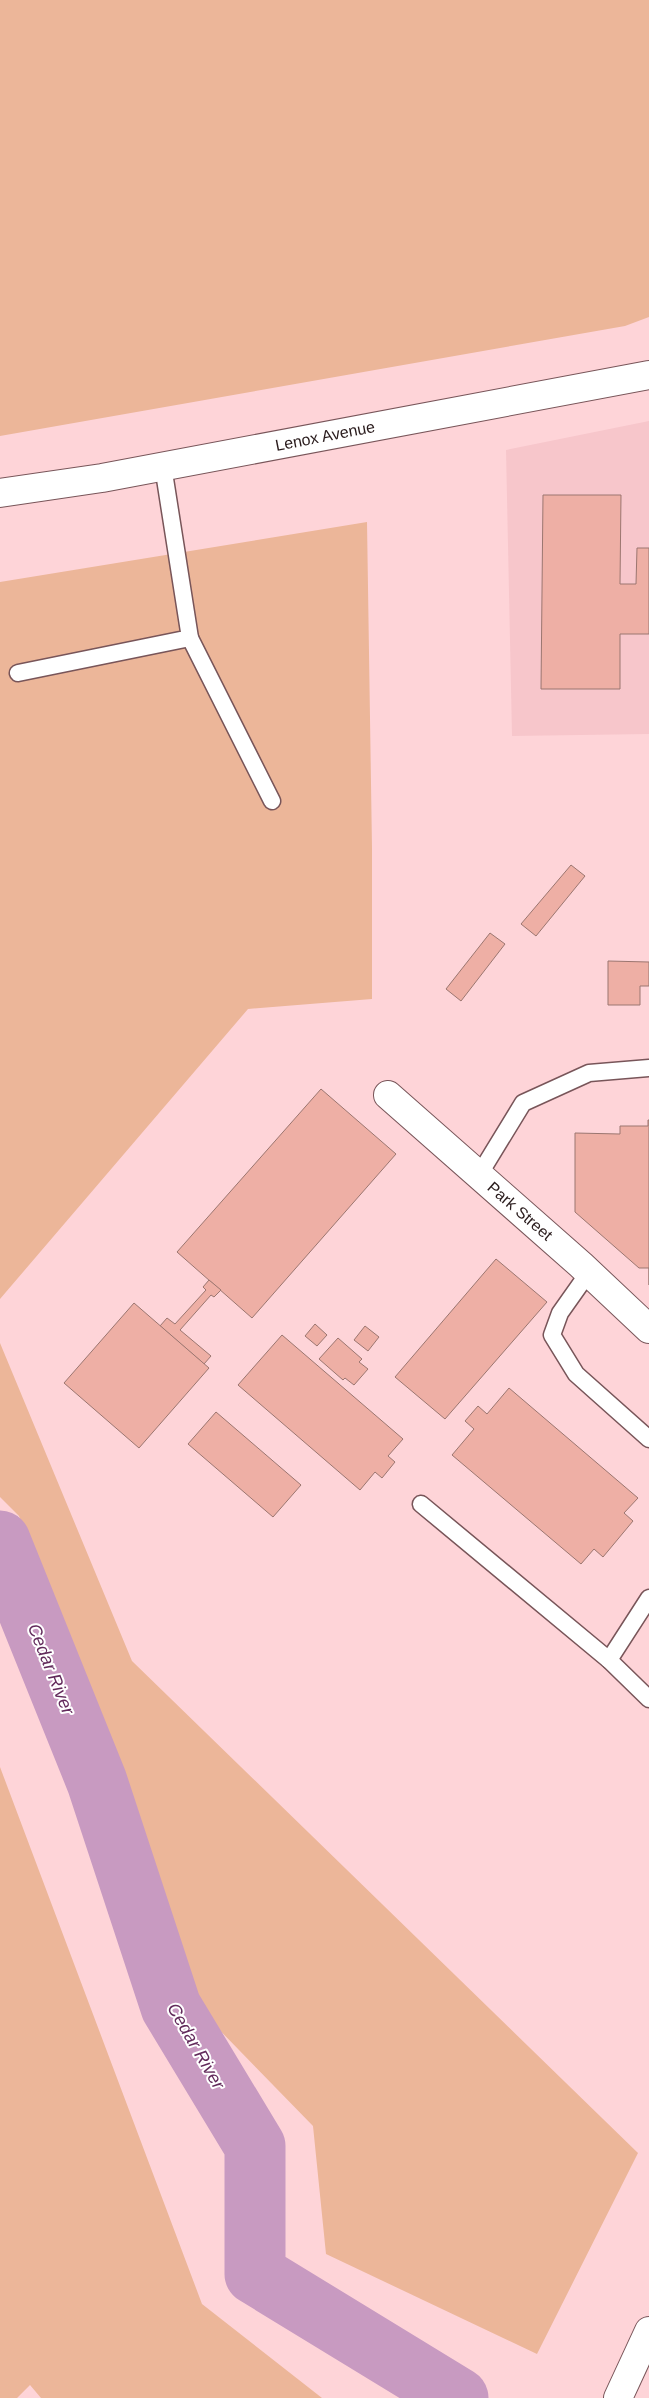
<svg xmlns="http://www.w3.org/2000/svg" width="649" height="2398" viewBox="0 0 649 2398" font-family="Helvetica,sans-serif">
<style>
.built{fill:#f7c6cb}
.green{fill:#ecb699}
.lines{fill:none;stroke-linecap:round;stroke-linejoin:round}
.river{stroke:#c89ac1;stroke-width:61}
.building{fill:#eeafa5;stroke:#9b7670}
.lane-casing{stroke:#785559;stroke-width:19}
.street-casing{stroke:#785559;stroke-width:30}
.secondary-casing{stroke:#785559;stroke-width:30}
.lane{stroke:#fff;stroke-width:16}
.street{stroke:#fff;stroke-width:28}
.secondary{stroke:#fff;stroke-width:28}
.labels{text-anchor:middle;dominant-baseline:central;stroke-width:4;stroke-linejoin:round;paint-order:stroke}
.street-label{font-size:16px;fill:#291b1c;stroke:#fff}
.water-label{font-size:18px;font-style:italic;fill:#622a5b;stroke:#fff}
</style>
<rect width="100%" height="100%" fill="#fed4d8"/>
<!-- built -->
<polygon class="built" points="649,421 649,734 512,736 506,450"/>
<!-- green -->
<g class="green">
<polygon points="0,0 649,0 649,317 625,326 0,436"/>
<polygon points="367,522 372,848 372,999 248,1009 0,1299 0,582"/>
<polygon points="0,1343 132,1661 638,2153 537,2354 326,2254 313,2126 203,2013 19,1516 0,1497"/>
<polygon points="0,1767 202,2304 322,2398 41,2398 30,2385 17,2398 0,2398"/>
</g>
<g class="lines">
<!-- river -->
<polyline class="river" points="0,1541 97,1782 171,2007 255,2146 255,2274 458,2398"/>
</g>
<!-- building -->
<g class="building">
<polygon points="543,495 621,495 620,584 636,584 637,548 649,548 649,634 620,634 620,689 541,689"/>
<polygon points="571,865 585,876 536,936 521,924"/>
<polygon points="490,933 505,944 461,1001 446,989"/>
<polygon points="608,961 649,962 649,986 640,986 640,1005 608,1005"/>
<polygon points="321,1089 396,1154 252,1318 177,1252"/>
<polygon points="648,1120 649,1120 649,1285 649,1268 639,1268 575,1212 575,1133 620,1134 620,1126 648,1126"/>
<polygon points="496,1259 547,1302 445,1419 395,1377"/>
<polygon points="209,1280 221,1290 214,1297 211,1295 180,1330 211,1356 204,1364 160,1326 167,1318 175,1324 206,1290 203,1287"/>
<polygon points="134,1303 209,1368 139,1448 64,1383"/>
<polygon points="315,1324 327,1335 317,1346 305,1336"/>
<polygon points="365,1326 379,1337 368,1351 354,1340"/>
<polygon points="282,1335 403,1439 388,1456 395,1462 382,1478 375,1472 360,1490 238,1385"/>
<polygon points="338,1338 362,1359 359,1362 368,1369 354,1385 345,1378 343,1380 319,1359"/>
<polygon points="509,1388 638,1498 624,1513 633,1521 603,1557 594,1549 581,1564 452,1455 474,1429 465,1421 478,1406 487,1414"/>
<polygon points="216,1412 301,1485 273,1517 188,1444"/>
</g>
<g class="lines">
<defs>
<g id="lane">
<polyline points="190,638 272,801"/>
<polyline points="18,673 190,638 163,466"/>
<polyline points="479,1175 523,1103 589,1073 649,1068"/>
<polyline points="589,1272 560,1313 552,1335 576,1374 649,1439"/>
<polyline points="421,1504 609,1660 649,1699"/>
<polyline points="609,1660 649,1598"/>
</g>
<polyline id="street" points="388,1095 581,1265 649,1329"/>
<g id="secondary">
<polyline points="0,493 102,478 649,375"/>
<polyline points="618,2398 649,2331"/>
</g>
</defs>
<!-- lane casing -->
<use href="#lane" class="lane-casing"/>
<!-- street casing -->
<use href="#street" class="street-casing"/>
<!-- secondary casing -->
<use href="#secondary" class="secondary-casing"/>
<!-- lane -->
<use href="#lane" class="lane"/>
<!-- street -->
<use href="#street" class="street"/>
<!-- secondary -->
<use href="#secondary" class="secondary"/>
</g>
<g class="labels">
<!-- street labels -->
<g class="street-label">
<text transform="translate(325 436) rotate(-11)">Lenox Avenue</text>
<text transform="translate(520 1211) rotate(41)">Park Street</text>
</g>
<!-- water labels -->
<g class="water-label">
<text transform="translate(51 1669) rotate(68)">Cedar River</text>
<text transform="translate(196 2046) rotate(60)">Cedar River</text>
</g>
</g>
</svg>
